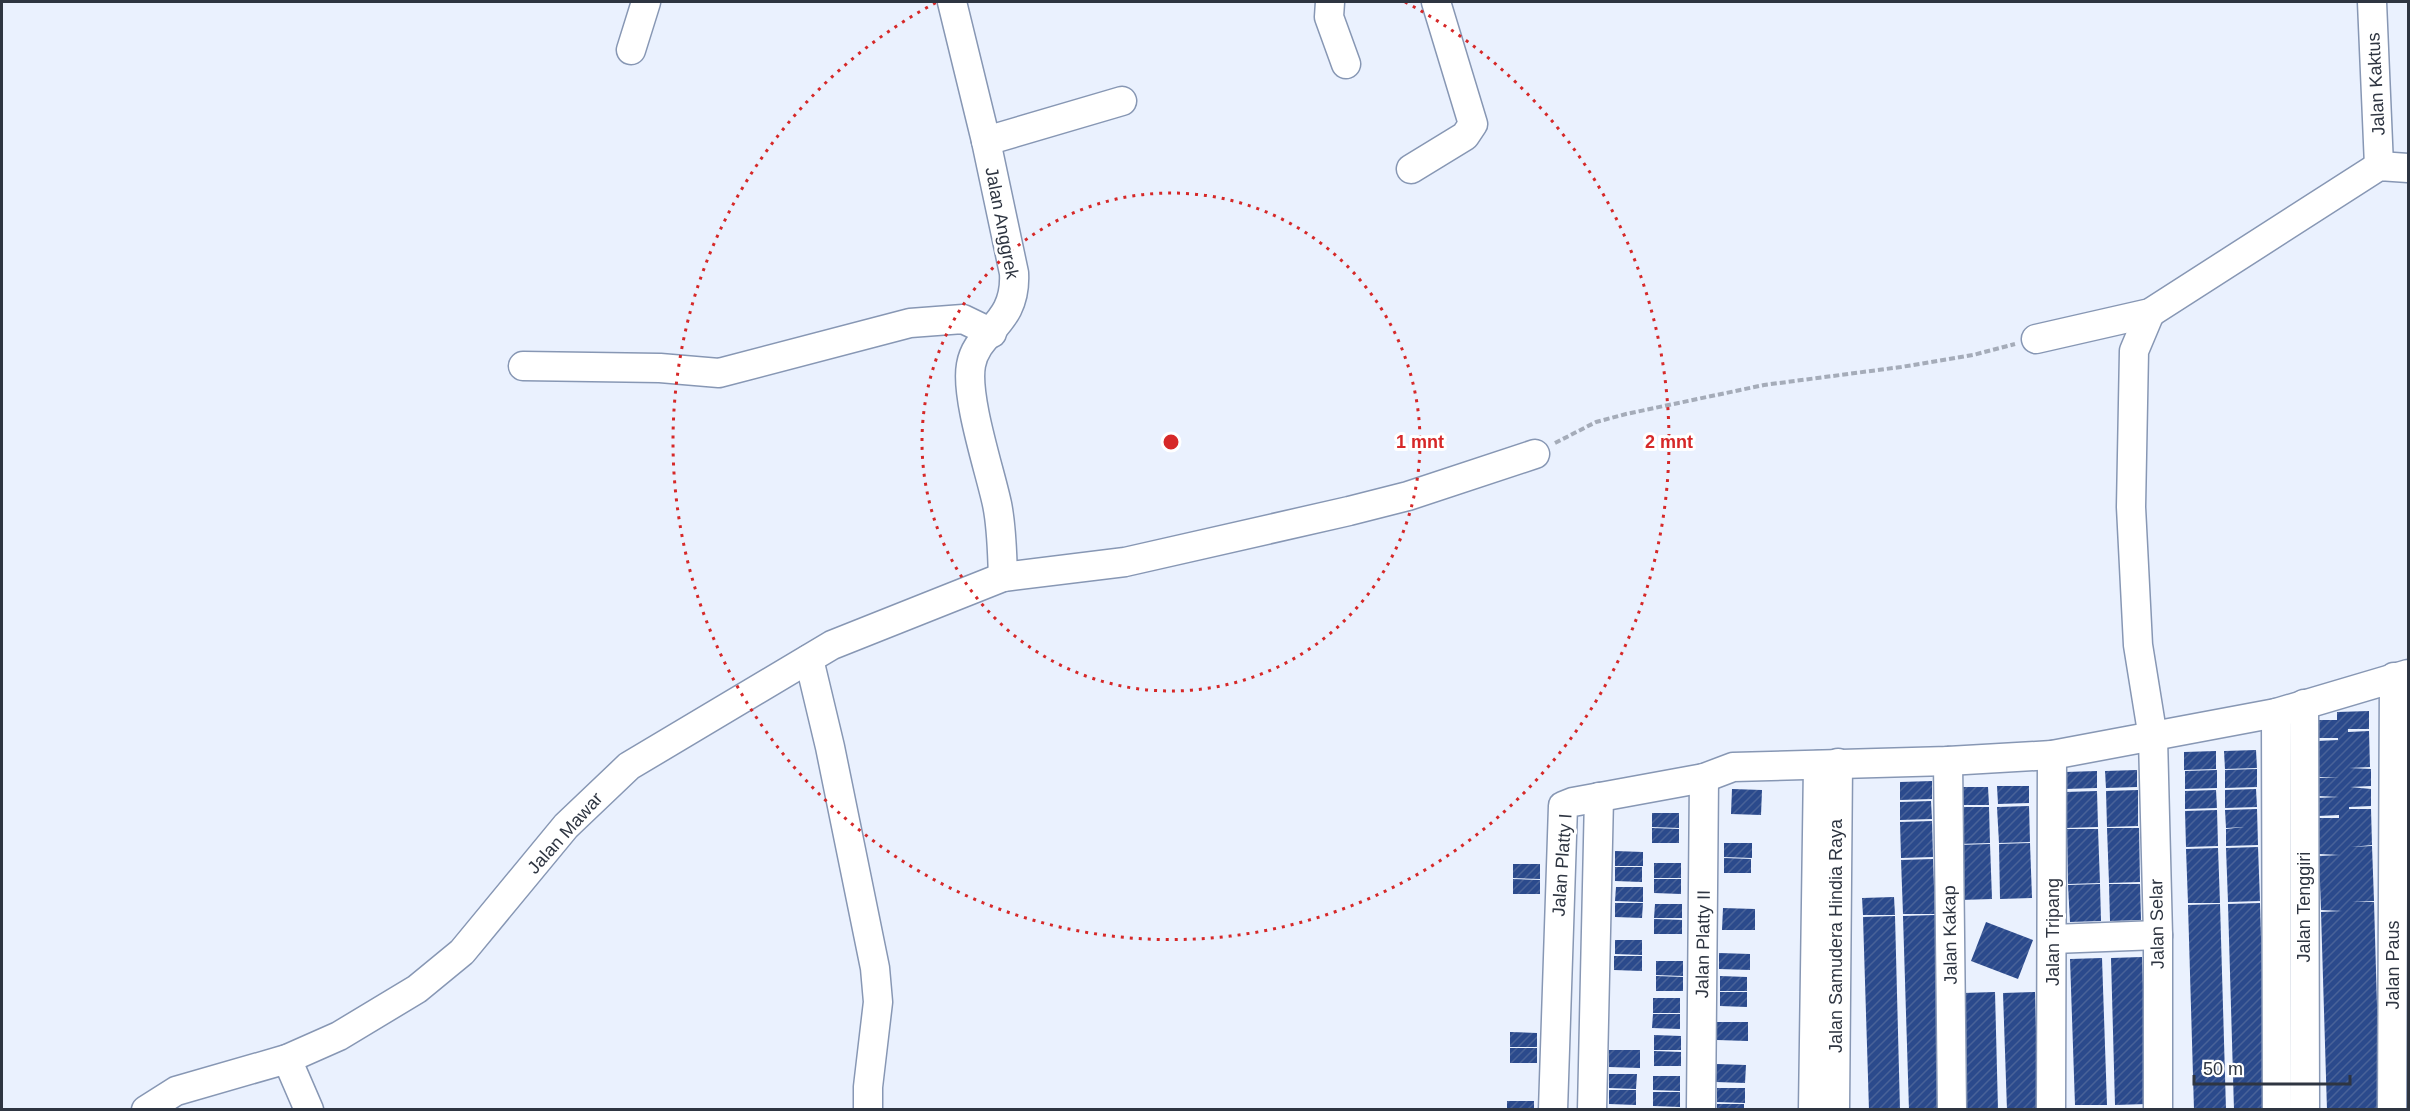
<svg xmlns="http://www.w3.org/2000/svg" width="2410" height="1111" viewBox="0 0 2410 1111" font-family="Helvetica,sans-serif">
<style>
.building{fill:url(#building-hatch)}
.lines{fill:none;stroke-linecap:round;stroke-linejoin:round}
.minor-casing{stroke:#8797b4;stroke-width:31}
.path{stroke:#a5acb9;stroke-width:4;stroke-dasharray:6 3;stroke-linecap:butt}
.minor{stroke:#fff;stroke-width:28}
.ring{fill:none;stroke:#d62828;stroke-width:3;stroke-dasharray:3 6}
.labels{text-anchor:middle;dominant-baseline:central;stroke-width:6;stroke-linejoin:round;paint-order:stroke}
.street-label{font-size:18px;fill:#2e3541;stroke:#fff}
.centre{fill:#d62828;stroke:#fff;stroke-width:3}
.ring-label{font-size:18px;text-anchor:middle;font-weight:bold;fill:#d62828;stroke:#fff;stroke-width:6;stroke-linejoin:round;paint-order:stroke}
</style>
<defs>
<pattern id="building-hatch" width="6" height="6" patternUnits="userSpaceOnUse" patternTransform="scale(1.5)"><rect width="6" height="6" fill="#2b4a8c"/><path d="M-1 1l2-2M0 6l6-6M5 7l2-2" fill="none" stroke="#496298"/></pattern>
</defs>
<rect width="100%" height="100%" fill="#eaf1fe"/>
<!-- building -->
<g class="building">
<polygon points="2369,711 2369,729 2348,729 2348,732 2369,731 2370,767 2349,768 2371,769 2371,786 2350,787 2371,789 2371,806 2349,807 2349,809 2371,809 2372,845 2351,847 2372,846 2374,901 2352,901 2374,902 2380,1110 2327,1110 2321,912 2342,911 2321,910 2319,856 2340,855 2319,854 2318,818 2339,818 2339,815 2318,816 2317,798 2339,797 2318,796 2318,778 2339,778 2318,777 2317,741 2338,740 2338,738 2317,738 2316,720 2337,720 2337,712"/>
<polygon points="2256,750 2257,768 2225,769 2224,751"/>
<polygon points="2216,751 2216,769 2184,770 2184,752"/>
<polygon points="2257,769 2257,787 2225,788 2225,770"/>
<polygon points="2137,770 2137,787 2106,788 2105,771"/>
<polygon points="2217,770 2217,788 2185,789 2185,771"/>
<polygon points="2097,771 2097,788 2065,789 2065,772"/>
<polygon points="1932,781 1932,799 1900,800 1900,782"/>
<polygon points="1997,786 2029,786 2029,803 1998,804"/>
<polygon points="1957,787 1988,787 1989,805 1957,805"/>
<polygon points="1732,789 1762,790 1761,815 1731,814"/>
<polygon points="2256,789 2257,807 2225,808 2225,790"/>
<polygon points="2138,790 2138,826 2107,827 2106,791"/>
<polygon points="2216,790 2217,808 2185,809 2185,791"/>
<polygon points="2097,791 2098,827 2066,828 2065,792"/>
<polygon points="1931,801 1932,819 1900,820 1900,802"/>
<polygon points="2029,806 2030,842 1999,843 1997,807"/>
<polygon points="1957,807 1989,807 1990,843 1958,844"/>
<polygon points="2257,809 2258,845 2226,846 2226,829 2244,827 2226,828 2225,810"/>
<polygon points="2217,810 2218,846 2186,847 2185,811"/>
<polygon points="1652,813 1679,813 1679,828 1652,827"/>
<polygon points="1932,821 1933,857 1901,858 1900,822"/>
<polygon points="1652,828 1679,829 1679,843 1652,843"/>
<polygon points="2107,828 2139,828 2140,882 2109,883"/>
<polygon points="2067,829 2098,829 2100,883 2068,884"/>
<polygon points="1724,843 1752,843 1752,858 1724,857"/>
<polygon points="2030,843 2032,898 2000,899 1999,844"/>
<polygon points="1990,844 1992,899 1960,900 1958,845"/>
<polygon points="2258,847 2260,901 2228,902 2226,848"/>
<polygon points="2218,848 2220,903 2188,903 2186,849"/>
<polygon points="1615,851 1643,852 1643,866 1615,866"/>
<polygon points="1724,858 1751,859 1751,873 1724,873"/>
<polygon points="1933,859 1935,914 1903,914 1901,860"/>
<rect x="1654" y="863" width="27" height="15"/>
<polygon points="1513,864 1540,864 1540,879 1513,878"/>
<polygon points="1615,867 1642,867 1642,882 1615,881"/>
<polygon points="1513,879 1540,880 1540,894 1513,894"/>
<polygon points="1654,879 1681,879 1681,894 1654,893"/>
<polygon points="2100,884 2101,921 2070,922 2068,885"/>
<polygon points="2109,884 2140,884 2141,920 2110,921"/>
<polygon points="1616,887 1643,887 1643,902 1615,901"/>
<polygon points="1894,897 1895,915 1863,915 1862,898"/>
<polygon points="1615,903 1643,903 1642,918 1615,917"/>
<polygon points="2260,903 2266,1110 2234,1110 2228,904"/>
<polygon points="1655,904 1682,904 1682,918 1654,918"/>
<polygon points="2220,904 2226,1110 2194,1110 2188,905"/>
<polygon points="1723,908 1755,909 1755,930 1722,930"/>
<polygon points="1935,915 1941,1110 1909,1110 1903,916"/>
<polygon points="1895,916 1900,1110 1869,1110 1863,917"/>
<polygon points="1654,919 1682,920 1682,934 1654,934"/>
<polygon points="1986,922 2033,940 2018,979 1971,961"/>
<polygon points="1615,940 1642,940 1642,955 1615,954"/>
<polygon points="1719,953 1750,954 1750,970 1719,969"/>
<polygon points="1614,956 1642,956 1642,971 1614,970"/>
<polygon points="2142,957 2147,1104 2115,1105 2111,958"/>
<polygon points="2102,958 2107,1105 2075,1105 2070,959"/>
<polygon points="1656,961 1683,961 1683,976 1656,975"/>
<polygon points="1656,976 1683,977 1683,991 1656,991"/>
<polygon points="1720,976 1747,977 1747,991 1720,991"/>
<polygon points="1720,992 1747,992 1747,1007 1720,1006"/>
<polygon points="1995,992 1998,1110 1966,1110 1963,993"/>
<polygon points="2035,992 2038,1110 2007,1110 2003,993"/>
<rect x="1653" y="998" width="27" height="15"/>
<polygon points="1653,1014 1680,1014 1680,1029 1652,1028"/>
<polygon points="1717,1022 1748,1022 1748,1041 1717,1040"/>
<polygon points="2408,1027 2408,1082 2402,1082 2400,1028"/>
<polygon points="1510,1032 1537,1033 1537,1047 1510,1047"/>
<polygon points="1654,1035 1681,1036 1681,1050 1654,1050"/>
<rect x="1510" y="1048" width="27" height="15"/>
<polygon points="1609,1050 1640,1050 1640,1068 1609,1067"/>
<polygon points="1654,1051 1681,1052 1681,1066 1654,1066"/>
<polygon points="1717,1064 1746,1065 1745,1083 1716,1082"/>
<polygon points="1609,1074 1637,1074 1636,1089 1609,1088"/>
<polygon points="1653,1076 1680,1076 1680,1091 1653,1090"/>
<polygon points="1717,1088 1745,1088 1745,1103 1717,1102"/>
<polygon points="1609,1090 1636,1090 1636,1105 1609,1104"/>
<polygon points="1653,1092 1680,1092 1680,1107 1653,1106"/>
<rect x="1507" y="1101" width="27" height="9"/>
<rect x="1717" y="1104" width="27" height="6"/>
</g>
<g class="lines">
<defs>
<g id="minor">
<path d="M952,2L986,141L1014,273C1017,325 977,330 971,365C965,397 990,471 997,504C1002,528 1002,553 1003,577"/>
<polyline points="1330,2 1329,17 1346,64"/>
<polyline points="2372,2 2379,166"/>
<polyline points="631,50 646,2"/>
<polyline points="986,141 1122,101"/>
<polyline points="1411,169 1465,136 1473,124 1436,2"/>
<polyline points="2150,313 2134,351 2131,507 2138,645 2153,738 2158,935 2158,1110"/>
<polyline points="2036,339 2150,313 2379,166 2408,168"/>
<polyline points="523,366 660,368 719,373 910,323 963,319 992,333"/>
<polyline points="809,659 830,747 875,968 878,1002 868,1087 868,1110"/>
<polyline points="2304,704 2305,1110"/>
<polyline points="2276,713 2277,1110"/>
<polyline points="1948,761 1952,1110"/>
<polyline points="2053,939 2158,935"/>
<polyline points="287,1059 309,1110"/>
<polyline points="146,1110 176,1091 287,1059 339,1036 417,989 462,952 566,826 629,766 832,645 1003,577 1125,562 1349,511 1408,496 1535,454"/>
<polyline points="1553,1110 1563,806 1573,802 1704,778 1733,767 1948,761 2052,755 2276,713 2408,674"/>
<polyline points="1592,1110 1599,797"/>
<polyline points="1701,1110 1704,778"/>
<polyline points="1813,1110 1818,765"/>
<polyline points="1835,1110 1838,763"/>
<polyline points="2051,1110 2052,755"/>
<polyline points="2392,1110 2394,677"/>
</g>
</defs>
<!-- minor casing -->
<use href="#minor" class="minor-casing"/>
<!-- path -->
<polyline class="path" points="1555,443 1596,422 1626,414 1764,385 1901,367 1973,355 2015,344"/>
<!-- minor -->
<use href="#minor" class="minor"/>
</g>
<!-- distance rings -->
<g class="ring">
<circle cx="1171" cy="442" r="249"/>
<path d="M1405 2A498 498 0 1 1 937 2"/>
</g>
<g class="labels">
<!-- street labels -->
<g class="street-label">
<text transform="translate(2376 84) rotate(-93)">Jalan Kaktus</text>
<text transform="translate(1002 223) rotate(79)">Jalan Anggrek</text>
<text transform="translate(565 833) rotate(-48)">Jalan Mawar</text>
<text transform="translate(1562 865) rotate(-86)">Jalan Platty I</text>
<text transform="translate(2304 907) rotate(-90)">Jalan Tenggiri</text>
<text transform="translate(2157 924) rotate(-91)">Jalan Selar</text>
<text transform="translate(2053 932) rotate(-90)">Jalan Tripang</text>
<text transform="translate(1950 935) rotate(-91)">Jalan Kakap</text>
<text transform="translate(1836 936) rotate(-90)">Jalan Samudera Hindia Raya</text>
<text transform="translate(1703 944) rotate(-89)">Jalan Platty II</text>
<text transform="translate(2393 965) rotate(-90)">Jalan Paus</text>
</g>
</g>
<circle cx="1171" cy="442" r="9" class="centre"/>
<g class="ring-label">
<text x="1420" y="448">1 mnt</text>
<text x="1669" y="448">2 mnt</text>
</g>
<!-- border -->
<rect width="2410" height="1111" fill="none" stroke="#2e3541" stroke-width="6"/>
<!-- scale -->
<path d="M2194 1075v9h156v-9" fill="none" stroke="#2e3541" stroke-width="3"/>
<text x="2203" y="1075" font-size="18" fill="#2e3541" stroke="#ffffff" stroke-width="4.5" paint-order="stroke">50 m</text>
</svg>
